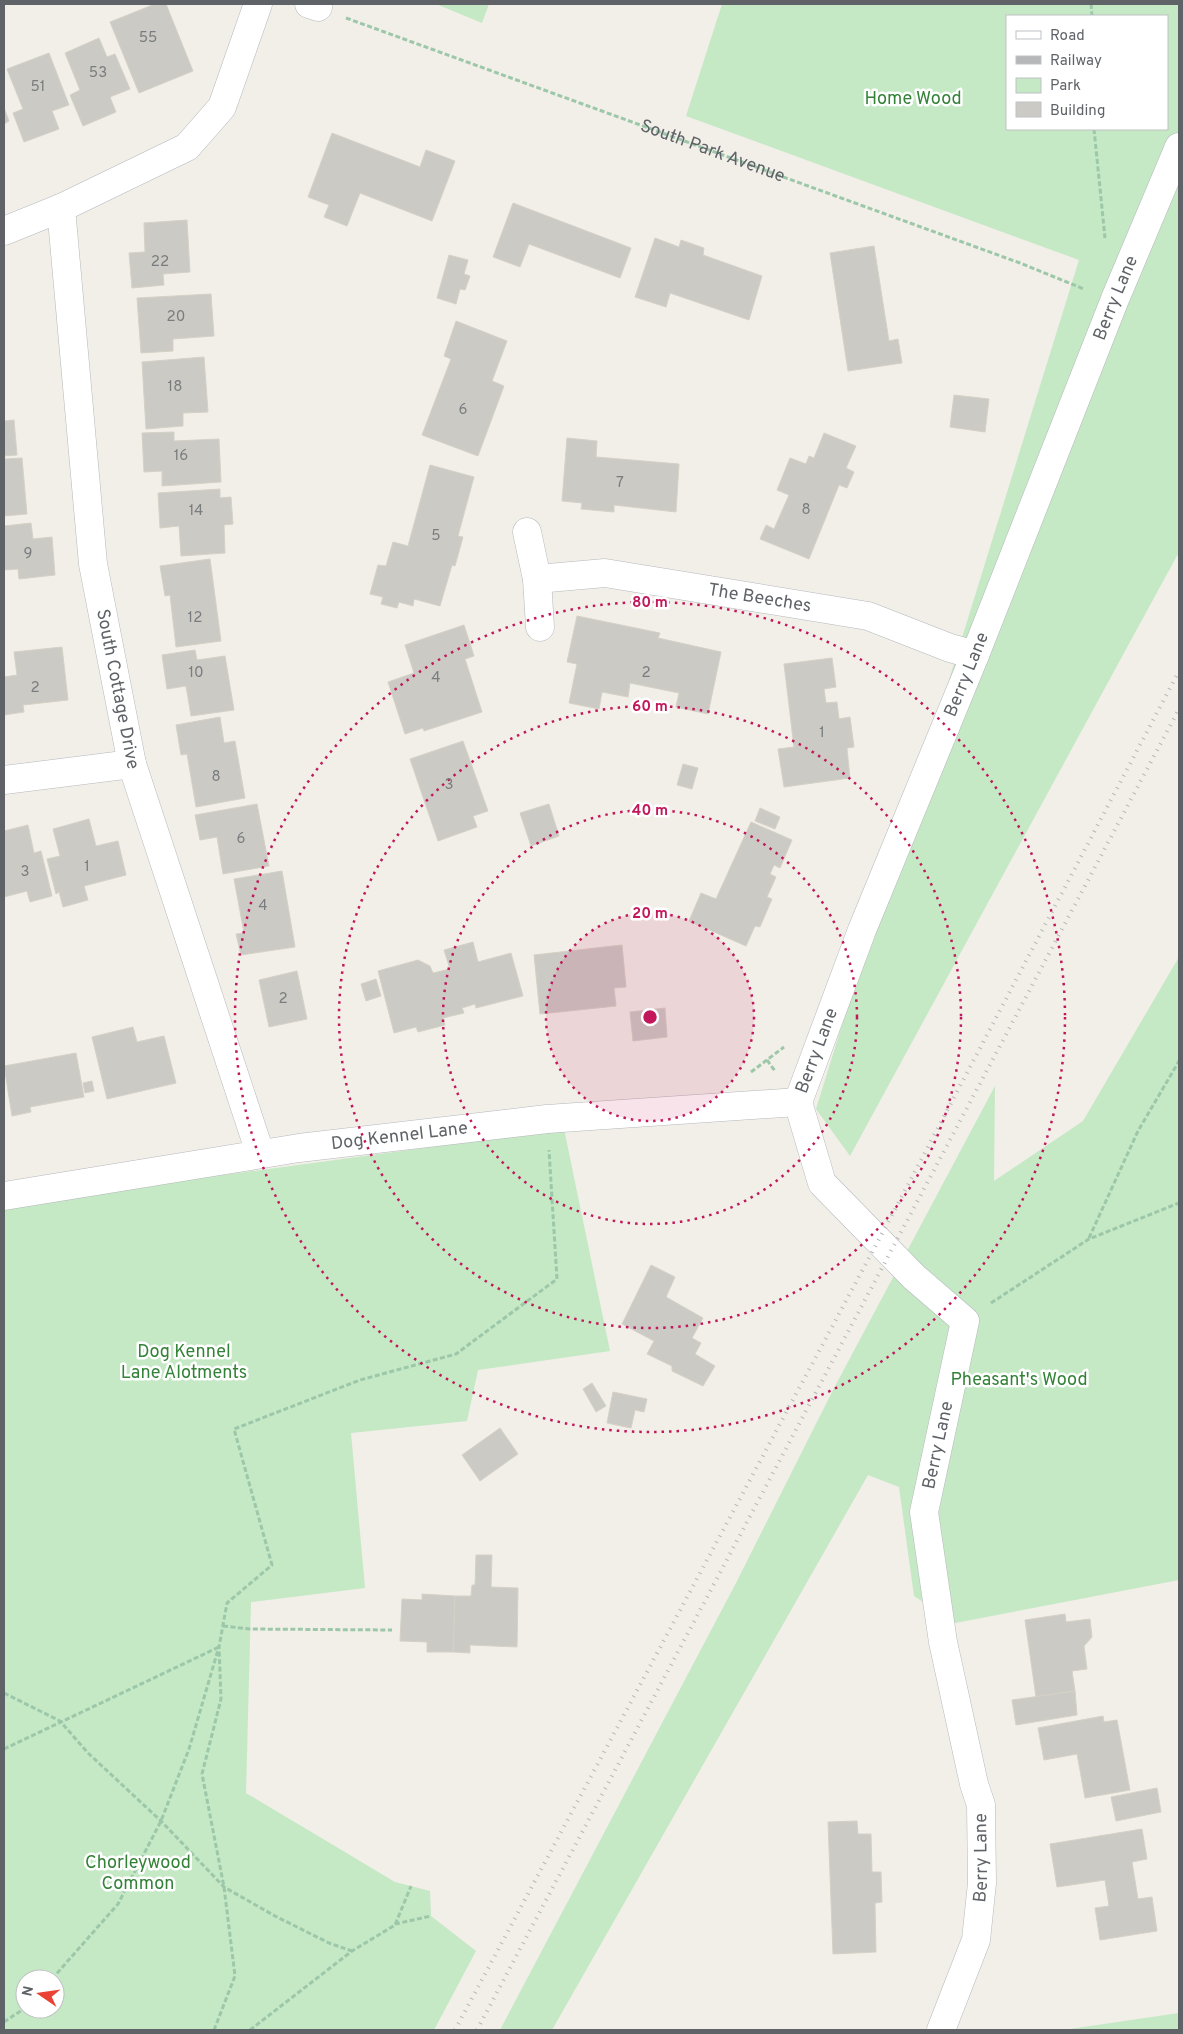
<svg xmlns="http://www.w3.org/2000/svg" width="1183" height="2034" viewBox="0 0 1183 2034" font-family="Overpass,sans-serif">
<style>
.green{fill:#c5e8c5;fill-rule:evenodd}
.building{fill:#cccac5;stroke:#d6d1c6}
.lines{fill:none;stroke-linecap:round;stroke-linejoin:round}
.street-casing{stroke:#b5b8bc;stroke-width:29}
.path{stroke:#9cc7a9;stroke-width:3;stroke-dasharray:5 2.5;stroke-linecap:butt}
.street{stroke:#fff;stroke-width:28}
.rail{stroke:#b6b7b8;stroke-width:4;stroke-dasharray:1 6;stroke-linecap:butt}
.ring{fill:none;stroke:#c2185b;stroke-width:2.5;stroke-dasharray:2.5 5}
.labels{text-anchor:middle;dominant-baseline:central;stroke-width:5;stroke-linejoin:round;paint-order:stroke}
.number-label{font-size:15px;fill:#7a7d7f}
.park-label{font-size:18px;fill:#348238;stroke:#fff}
.street-label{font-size:18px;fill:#5f6368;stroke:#fff}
.centre{fill:#c2185b;stroke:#fff;stroke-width:2.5}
.ring-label{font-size:15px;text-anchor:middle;font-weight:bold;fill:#c2185b;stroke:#fff;stroke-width:5;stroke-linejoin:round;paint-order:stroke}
</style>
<rect width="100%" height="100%" fill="#f1efe8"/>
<!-- green -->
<g class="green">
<polygon points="436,4 489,4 482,23"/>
<path d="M722,4H1179V552L850,1156L816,1109L1079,260L686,116ZM1007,16H1167V129H1007Z"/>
<polygon points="1179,957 1179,1580 955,1623 914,1596 899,1487 868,1475 552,2030 500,2030 736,1583 833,1390 995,1086 994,1181 1083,1121"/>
<path d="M564,1129L610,1351L478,1370L467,1421L351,1433L365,1588L251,1602L246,1793L395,1882L430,1891L431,1916L476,1951L434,2030H4V1209L157,1184ZM25,1979H55V2009H25Z"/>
<polygon points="1179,2013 1179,2030 1063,2030"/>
</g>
<!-- building -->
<g class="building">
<polygon points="155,4 166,4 193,71 139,93 110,22"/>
<polygon points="99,38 107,57 115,54 130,89 110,97 116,112 83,126 70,95 80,90 65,53"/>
<polygon points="49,53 69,105 52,111 59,129 24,142 13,113 23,109 7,69"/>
<polygon points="4,108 9,121 4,124"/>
<polygon points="332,133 420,167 426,150 455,161 432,221 360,193 347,226 324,217 329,205 308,197"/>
<polygon points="513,203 631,248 620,278 529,244 520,267 493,257"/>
<polygon points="187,220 190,272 163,274 164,285 132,288 129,253 145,252 144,223"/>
<polygon points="655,238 679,247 681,240 704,248 703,255 762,276 749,320 670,293 666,307 635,297"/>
<polygon points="874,246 889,341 898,339 902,363 848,371 830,253"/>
<polygon points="449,255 468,260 464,274 470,276 465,290 460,289 456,304 437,298"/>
<polygon points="211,294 214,336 173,339 173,351 141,353 137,298"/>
<polygon points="456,321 507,341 492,381 504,386 478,456 422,435 451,359 444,356"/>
<polygon points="204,357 208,412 183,413 183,426 146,429 142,362"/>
<polygon points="954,395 989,399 985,432 950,427"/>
<polygon points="14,420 17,455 4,456 4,421"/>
<polygon points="174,432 174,441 219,439 221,482 162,486 162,471 144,472 142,433"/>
<polygon points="824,433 856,446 846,468 854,472 847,488 839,485 809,559 760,539 766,525 774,529 789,495 777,490 790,458 806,464 809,456 814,458"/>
<polygon points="567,438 597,441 596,457 679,464 676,512 614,505 614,512 581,509 582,503 562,501"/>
<polygon points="22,458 27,514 4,516 4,459"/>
<polygon points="430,465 474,477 458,536 463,537 455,566 452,565 440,606 414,599 413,606 399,602 397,608 381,604 383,597 370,594 378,565 386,566 393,542 408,546"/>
<polygon points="220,489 220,498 231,497 233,524 224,525 225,553 181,556 179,526 160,528 158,493"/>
<polygon points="31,523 33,539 52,537 55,575 19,579 18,569 4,570 4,526"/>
<polygon points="210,559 221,641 176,647 170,595 165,596 160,566"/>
<polygon points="577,616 660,633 658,638 721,652 708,714 676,707 679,693 630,683 628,697 602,692 599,709 569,703 577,664 567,662"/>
<polygon points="464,625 474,656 465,659 482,712 424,731 423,728 405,734 388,682 414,673 405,645"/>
<polygon points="62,647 68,700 23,705 24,712 4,715 4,677 17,675 14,652"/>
<polygon points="195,650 197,660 225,656 234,710 191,716 186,686 167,689 162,655"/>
<polygon points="832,658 836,687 824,689 826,703 837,702 839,719 850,717 854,747 847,748 850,778 784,787 778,749 794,747 784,664"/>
<polygon points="220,717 224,743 235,741 245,798 196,807 187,754 181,755 176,725"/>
<polygon points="463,741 488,811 473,816 477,827 438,841 410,759"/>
<polygon points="683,764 698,768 692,789 677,785"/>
<polygon points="257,804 269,866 223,874 217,837 200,840 195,815"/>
<polygon points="549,804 559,836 531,846 520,813"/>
<polygon points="760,808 780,817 775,829 755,821"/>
<polygon points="89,819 96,846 118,841 126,875 84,886 88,900 63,907 59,892 56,894 47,859 60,856 53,829"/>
<polygon points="751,822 792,840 780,868 774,865 770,874 776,877 767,897 772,899 760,927 755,926 746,946 689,921 701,893 716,899"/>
<polygon points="28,825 34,853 41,851 52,896 30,902 27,891 4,897 4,831"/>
<polygon points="282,871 295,947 241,955 236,934 244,933 234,879"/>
<polygon points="473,942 478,962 511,953 523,996 476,1008 475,1004 462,1008 464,1013 443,1018 445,1025 418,1032 416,1027 394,1033 378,971 418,960 430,966 433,973 450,969 444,950"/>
<polygon points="622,945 626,987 614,988 616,1006 540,1014 534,955"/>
<polygon points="297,971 307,1019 269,1027 259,980"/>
<polygon points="376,979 381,996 366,1001 361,984"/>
<polygon points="665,1008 667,1037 633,1041 630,1012"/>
<polygon points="133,1027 137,1042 164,1036 176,1083 107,1099 92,1037"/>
<polygon points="76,1053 84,1097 30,1107 31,1112 12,1116 4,1066"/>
<polygon points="92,1081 94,1091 85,1093 83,1083"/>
<polygon points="651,1265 675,1277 666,1297 703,1318 692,1338 701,1343 695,1354 715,1366 703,1386 672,1371 672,1366 647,1354 654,1341 622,1324"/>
<polygon points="592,1383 606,1406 596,1412 583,1389"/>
<polygon points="613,1392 647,1399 644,1412 635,1410 631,1428 607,1423"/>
<polygon points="500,1428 518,1454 480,1481 462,1455"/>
<polygon points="476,1555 492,1555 491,1587 518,1588 517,1647 470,1645 470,1653 453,1652 455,1596 471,1596 472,1585 475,1585"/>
<polygon points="422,1594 455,1596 453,1652 427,1652 427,1642 400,1641 402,1599 422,1600"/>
<polygon points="1065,1614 1066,1622 1090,1619 1092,1637 1084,1646 1087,1669 1072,1671 1075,1691 1036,1697 1025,1620"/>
<polygon points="1075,1691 1077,1715 1016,1725 1012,1700"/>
<polygon points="1103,1716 1104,1722 1117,1720 1130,1790 1085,1798 1077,1754 1044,1760 1038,1728"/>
<polygon points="1157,1788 1161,1812 1116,1821 1111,1797"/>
<polygon points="857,1821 858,1834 871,1834 872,1872 881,1872 882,1902 875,1903 876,1952 833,1954 828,1822"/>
<polygon points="1142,1829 1147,1859 1132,1862 1138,1899 1152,1897 1157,1931 1100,1940 1095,1908 1109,1906 1105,1880 1057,1887 1050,1844"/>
</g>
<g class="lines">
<defs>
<g id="street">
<polyline points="309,4 318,7"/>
<path id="s2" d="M61,208L93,564L132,764L260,1153"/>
<polyline points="4,231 61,208 187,147 222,107 258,4"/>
<polyline points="527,532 537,579 540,627"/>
<path id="s3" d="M537,579L605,573L868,616L950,648L975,655"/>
<polyline points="4,780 132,764"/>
<path id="s4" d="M4,1196L299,1148L547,1119L798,1102"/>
<path id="s5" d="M941,2030L976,1940L982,1883L981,1805L974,1784L943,1642L924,1512L965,1321L914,1277L822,1183L798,1102L862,930L975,655L1115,299L1179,147"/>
</g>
</defs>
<!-- street casing -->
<use href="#street" class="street-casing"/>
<!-- path -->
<g class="path">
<polyline points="1091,4 1092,16"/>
<path id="s1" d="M346,18L1020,263L1084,289"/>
<polyline points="1094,129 1105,238"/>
<polyline points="767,1060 775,1071"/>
<polyline points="751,1072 784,1047"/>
<polyline points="1089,1238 1138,1131 1179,1061"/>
<polyline points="991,1303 1089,1239 1179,1203"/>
<polyline points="223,1626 250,1629 392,1630"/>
<polyline points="4,1693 60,1721 88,1753 161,1821 224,1887 275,1916 329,1943 352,1951"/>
<polyline points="4,1749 219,1647"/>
<polyline points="395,1924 431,1916"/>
<polyline points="52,1979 118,1904 161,1821 189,1749 218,1650"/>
<polyline points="4,2022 25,2008"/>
<polyline points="214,2030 235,1976 224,1887 202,1774 221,1699 219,1647 227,1603 272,1565 234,1429 360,1380 456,1354 557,1279 549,1150"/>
<polyline points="250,2030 352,1951 395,1925 411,1886"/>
</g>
<!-- street -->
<use href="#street" class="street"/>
<!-- rail -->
<g class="rail">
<polyline points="455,2030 892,1215 1179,671"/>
<polyline points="477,2030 1179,709"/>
</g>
</g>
<!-- distance rings -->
<circle cx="650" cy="1017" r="104" fill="#c2185b" fill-opacity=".12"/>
<g class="ring">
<circle cx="650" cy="1017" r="104"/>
<circle cx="650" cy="1017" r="207"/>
<circle cx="650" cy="1017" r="311"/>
<circle cx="650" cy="1017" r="415"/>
</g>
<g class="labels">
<!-- number labels -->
<g class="number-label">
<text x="148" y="38">55</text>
<text x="98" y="73">53</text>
<text x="38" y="87">51</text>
<text x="160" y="262">22</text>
<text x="176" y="317">20</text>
<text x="175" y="387">18</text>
<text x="463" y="410">6</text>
<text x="181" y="456">16</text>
<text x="620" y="483">7</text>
<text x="806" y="510">8</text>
<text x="196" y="511">14</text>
<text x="436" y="536">5</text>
<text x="28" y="554">9</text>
<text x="195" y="618">12</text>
<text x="196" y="673">10</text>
<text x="646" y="673">2</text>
<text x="436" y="678">4</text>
<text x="35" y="688">2</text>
<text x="822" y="733">1</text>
<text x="216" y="777">8</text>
<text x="449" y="785">3</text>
<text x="241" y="839">6</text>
<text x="87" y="867">1</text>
<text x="25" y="872">3</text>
<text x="263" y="906">4</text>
<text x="283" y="999">2</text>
</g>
<!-- park labels -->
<g class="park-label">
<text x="913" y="99">Home Wood</text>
<text x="184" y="1352">Dog Kennel<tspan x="184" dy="21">Lane Alotments</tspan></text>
<text x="1019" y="1380">Pheasant's Wood</text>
<text x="138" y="1863">Chorleywood<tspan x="138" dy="21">Common</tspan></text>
</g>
<!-- street labels -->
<g class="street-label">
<text stroke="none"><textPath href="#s1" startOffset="390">South Park Avenue</textPath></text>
<text stroke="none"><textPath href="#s5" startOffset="1874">Berry Lane</textPath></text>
<text stroke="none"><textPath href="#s3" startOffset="225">The Beeches</textPath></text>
<text stroke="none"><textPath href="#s5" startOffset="1469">Berry Lane</textPath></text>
<text stroke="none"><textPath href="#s2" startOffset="485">South Cottage Drive</textPath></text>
<text stroke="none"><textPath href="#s5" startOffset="1064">Berry Lane</textPath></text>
<text stroke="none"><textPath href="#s4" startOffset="400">Dog Kennel Lane</textPath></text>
<text stroke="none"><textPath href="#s5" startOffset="599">Berry Lane</textPath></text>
<text stroke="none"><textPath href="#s5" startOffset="179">Berry Lane</textPath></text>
</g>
</g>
<circle cx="650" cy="1017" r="8" class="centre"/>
<g class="ring-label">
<text x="650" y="607">80 m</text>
<text x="650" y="711">60 m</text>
<text x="650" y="815">40 m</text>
<text x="650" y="918">20 m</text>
</g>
<!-- border -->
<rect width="1183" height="2034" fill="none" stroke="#5f6368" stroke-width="10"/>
<!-- legend -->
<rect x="1006" y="15" width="162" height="115" fill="#ffffff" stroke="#bfc1c3"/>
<rect x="1016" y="31" width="25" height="8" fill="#ffffff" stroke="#bfc1c3"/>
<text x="1050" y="40" font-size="15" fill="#5f6368">Road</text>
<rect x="1016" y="56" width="25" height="8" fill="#b6b7b8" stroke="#bfc1c3"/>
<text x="1050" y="65" font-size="15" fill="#5f6368">Railway</text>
<rect x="1016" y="78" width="25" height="15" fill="#c5e8c5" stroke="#bfc1c3"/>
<text x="1050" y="90" font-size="15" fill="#5f6368">Park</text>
<rect x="1016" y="102" width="25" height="15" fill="#cccac5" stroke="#bfc1c3"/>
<text x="1050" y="115" font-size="15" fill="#5f6368">Building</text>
<!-- north arrow -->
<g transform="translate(40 1994) rotate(283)"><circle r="24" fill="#ffffff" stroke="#bfc1c3"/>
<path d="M0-4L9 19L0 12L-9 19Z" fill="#ea4335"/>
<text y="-8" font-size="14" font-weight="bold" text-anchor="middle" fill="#5f6368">N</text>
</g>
</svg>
